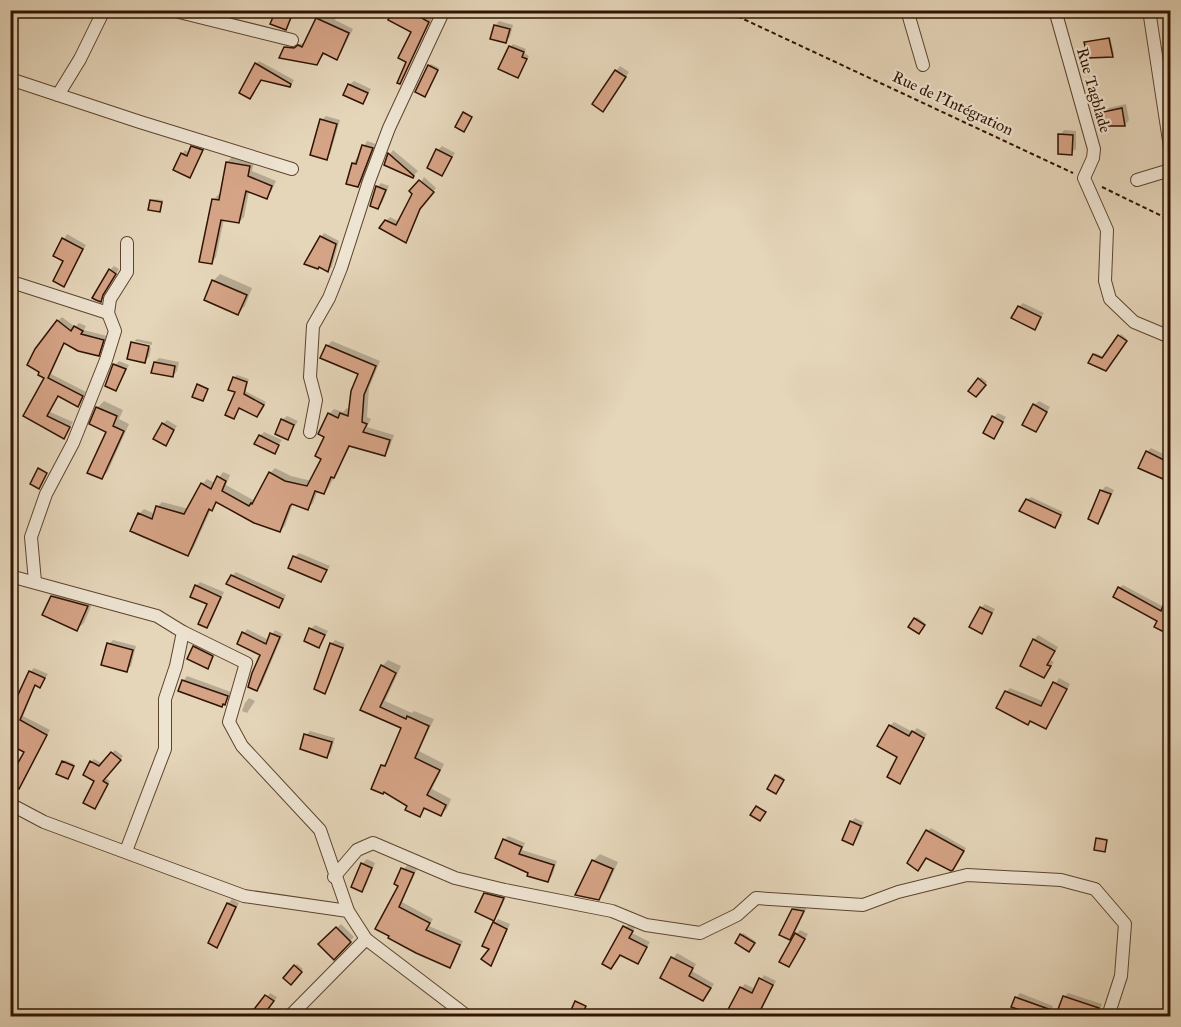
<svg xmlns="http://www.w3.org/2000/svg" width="1181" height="1027" viewBox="0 0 1181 1027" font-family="'IM FELL Great Primer',serif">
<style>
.shadow{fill:#0003}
.building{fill:#d5a386;stroke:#301301;stroke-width:1.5}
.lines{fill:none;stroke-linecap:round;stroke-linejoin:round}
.minor-casing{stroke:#5d442f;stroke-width:14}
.path{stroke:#301301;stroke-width:2;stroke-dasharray:4.5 3;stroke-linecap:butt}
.minor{stroke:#eee4d2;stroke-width:12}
.labels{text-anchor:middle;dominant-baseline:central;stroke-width:4.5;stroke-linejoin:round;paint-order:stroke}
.street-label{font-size:16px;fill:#301301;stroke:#eee4d2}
</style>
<rect width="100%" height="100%" fill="#e5d5b9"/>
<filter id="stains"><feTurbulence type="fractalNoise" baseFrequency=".00333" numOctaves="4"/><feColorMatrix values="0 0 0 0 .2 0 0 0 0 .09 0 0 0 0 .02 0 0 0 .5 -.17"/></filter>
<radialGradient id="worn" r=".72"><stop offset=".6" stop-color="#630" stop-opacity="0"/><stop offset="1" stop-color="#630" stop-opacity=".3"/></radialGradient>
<!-- shadow -->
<g class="shadow">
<polygon points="279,10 297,10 286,28"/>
<polygon points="339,10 335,20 353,29 341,53 337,58 325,53 317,64 285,47 290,42 300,44 306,42 319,10"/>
<polygon points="395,10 417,10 432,18 400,83 408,62 413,31"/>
<polygon points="499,21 513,25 510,37 506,41 495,26"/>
<polygon points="1110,37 1114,54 1113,56 1085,42"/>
<polygon points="513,44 526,49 524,53 529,56 518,77 510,47"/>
<polygon points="259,61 294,80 293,82 290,86 262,79 250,97 256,64"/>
<polygon points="431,64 439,68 426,94 429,66"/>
<polygon points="620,66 629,72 607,105 616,71"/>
<polygon points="354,81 371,89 363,102 349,85"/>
<polygon points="1126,104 1129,120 1125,125 1104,113 1109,108"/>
<polygon points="326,116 340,120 330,154 326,158 322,120"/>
<polygon points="1064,130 1076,131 1076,149 1071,153 1060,135"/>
<polygon points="367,141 376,144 362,181 358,186 353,164"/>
<polygon points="196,144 205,147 190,176 182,154 185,150 190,153"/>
<polygon points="442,146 455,153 442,174 438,150"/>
<polygon points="393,150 418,171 413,176 386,165 390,154"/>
<polygon points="232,157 254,161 252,171 276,181 271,192 266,198 249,191 244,217 239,222 224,219 216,257 211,263 214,199 219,194 222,195 227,162"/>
<polygon points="424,177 436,188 423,203 409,237 405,241 386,221 390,217 400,222"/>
<polygon points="1170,181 1170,199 1166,196 1162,186"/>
<polygon points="381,183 389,186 382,203 378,208 377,187"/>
<polygon points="153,199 163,200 159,210 152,200"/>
<polygon points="324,233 339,241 332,267 328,270 321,237"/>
<polygon points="67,234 86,245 68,280 63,285 65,261 55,256"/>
<polygon points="114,266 119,269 101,300 110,270"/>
<polygon points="220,274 252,288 245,306 238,313 213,281"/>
<polygon points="1023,303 1044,313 1034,328 1019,307"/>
<polygon points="62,317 75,327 79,323 86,326 84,330 107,336 102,350 98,354 65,342 51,374 86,392 78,405 59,395 50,412 73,422 64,437 26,415 46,377 58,321"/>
<polygon points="1121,334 1127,339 1107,367 1094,355 1095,353 1104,357"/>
<polygon points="137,339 152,342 152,345 134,341"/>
<polygon points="332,341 380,361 369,388 367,417 371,419 367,427 394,435 389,449 384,454 351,445 329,487 324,492 318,490 313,503 308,508 293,503 285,526 280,531 218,501 211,509 193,549 188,554 139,514 144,509 155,514 157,507 162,502 189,509 202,484 207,479 215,483 223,472 230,475 226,485 255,501 270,473 275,468 291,476 312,481 323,458 329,414 334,409 343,412 347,408 350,410 360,373 327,346"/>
<polygon points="133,342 133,344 151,348 149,357 145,361 132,343"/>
<polygon points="159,358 179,362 177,371 173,376 155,362"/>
<polygon points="119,361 129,365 119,385 115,389 115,365"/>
<polygon points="10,371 15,374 10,381"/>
<polygon points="237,375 249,379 245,391 266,402 257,416 240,407 234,417 237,391 234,378"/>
<polygon points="981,377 987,382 976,395 970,390"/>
<polygon points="104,401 123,410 119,419 129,424 108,471 102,478 108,431 97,408"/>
<polygon points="1039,401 1050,407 1036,431 1034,405"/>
<polygon points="998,413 1006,417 994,437 994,417"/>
<polygon points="287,416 298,421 287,438 282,420"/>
<polygon points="167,420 177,426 165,444 163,424"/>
<polygon points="264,432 282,440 274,452 260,436"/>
<polygon points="1151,448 1170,457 1170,465 1163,477 1147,452"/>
<polygon points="1106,486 1114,490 1102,518 1097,522 1090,519 1102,490"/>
<polygon points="1031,497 1063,512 1055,526 1027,500"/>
<polygon points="10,531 16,532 10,555"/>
<polygon points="299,553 330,566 321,581 295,557"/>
<polygon points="236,572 286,595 283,602 279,606 232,576"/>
<polygon points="200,582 224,592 211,622 207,626 208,604 196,586"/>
<polygon points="1123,585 1164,607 1170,597 1170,618 1166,627 1119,588"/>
<polygon points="59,590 94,599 84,623 77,629 52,596"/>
<polygon points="985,604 995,609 982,632 981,608"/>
<polygon points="917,617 925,623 920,630 915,619"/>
<polygon points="315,625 328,631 319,646 311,629"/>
<polygon points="247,629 269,640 275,630 283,634 261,686 257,689 262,655 244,633"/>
<polygon points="1038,635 1058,647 1050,660 1054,662 1044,676 1034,640"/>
<polygon points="113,640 136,646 131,666 127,670 109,644"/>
<polygon points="335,640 345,644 328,689 325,692 331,644"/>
<polygon points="198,643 216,652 207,667 194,647"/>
<polygon points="388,660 401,666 385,701 412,713 414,711 434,719 419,751 444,764 432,789 451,799 447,809 441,814 427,807 420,815 409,805 383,766 389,760 403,728 362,710 382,666"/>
<polygon points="34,668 48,674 40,686 36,684 23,716 50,730 22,783 18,787 26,752 10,743 10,701 16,703 30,672"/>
<polygon points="187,676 231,692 229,699 222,705 183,681"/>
<polygon points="1059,678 1070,684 1050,723 1046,727 1006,692 1010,688 1045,702"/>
<polygon points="249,698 255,701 247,713 242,711 245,703"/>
<polygon points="1170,704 1170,726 1162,722"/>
<polygon points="894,722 913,732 917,728 927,734 900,782 899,757 890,726"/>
<polygon points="310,731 335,738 331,752 327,756 306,735"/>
<polygon points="115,750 123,756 105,778 110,781 95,807 96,780 91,762 94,759 103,764"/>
<polygon points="65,760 74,764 68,777 63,762"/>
<polygon points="778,774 784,778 777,791 769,789"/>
<polygon points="855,818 864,822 857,839 853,843 851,822"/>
<polygon points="931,828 966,848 953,868 928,831"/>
<polygon points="508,836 525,843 522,850 557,861 552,876 548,880 530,872 504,840"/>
<polygon points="1099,837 1108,839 1104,851 1097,839"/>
<polygon points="600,854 618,862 605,891 598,898 593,861"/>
<polygon points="367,859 375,863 366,886 361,890 362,864"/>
<polygon points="407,865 417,869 402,902 433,919 429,926 463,941 454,962 450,966 390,937 400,885 396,883"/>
<polygon points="490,890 507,894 498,915 493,919 485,894"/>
<polygon points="232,899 239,903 221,942 217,946 228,904"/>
<polygon points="797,905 807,907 794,934 789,938 793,909"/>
<polygon points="498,919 510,924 494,960 490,964 494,923"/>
<polygon points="629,923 636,926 632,933 650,942 638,962 621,954 611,968 604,964"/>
<polygon points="341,924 354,937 334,958 320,944"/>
<polygon points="800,930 808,934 789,966 796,934"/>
<polygon points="743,933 755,941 750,949 737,943"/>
<polygon points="677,953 696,964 692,971 714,984 703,999 662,978"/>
<polygon points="297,964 303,969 291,983 285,978"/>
<polygon points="764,975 776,981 758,1016 730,1016 741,988 745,984 755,989"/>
<polygon points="270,993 277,997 264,1016 253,1016"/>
<polygon points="1020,993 1053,1006 1050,1016 1035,1014 1016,998"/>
<polygon points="1068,993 1102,1004 1099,1012 1095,1016 1082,1013 1078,1016 1064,997"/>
<polygon points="556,1012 565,1016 553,1016"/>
</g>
<!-- building -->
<g class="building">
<polygon points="276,10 294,10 286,30 270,24"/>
<polygon points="393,10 402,10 412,16 413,13 429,22 400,84 397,83 406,62 398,58 411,32 388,20"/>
<polygon points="316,18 349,33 337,60 323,53 317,65 279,58 284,47 294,48 298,45 302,47"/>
<polygon points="494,25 510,29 506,43 490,39"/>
<polygon points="1109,38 1113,57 1088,58 1084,42"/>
<polygon points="509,46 524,52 522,57 527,59 518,78 498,69"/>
<polygon points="255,63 291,84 290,87 261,80 250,99 239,93"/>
<polygon points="428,65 438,70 425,97 415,92"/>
<polygon points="615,70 626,77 603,112 592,104"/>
<polygon points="348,84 368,93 363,104 343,95"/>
<polygon points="1122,108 1125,126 1103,126 1103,112"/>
<polygon points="463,112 472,117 464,132 455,127"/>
<polygon points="320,119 337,124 327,160 310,155"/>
<polygon points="1058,134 1073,135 1072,155 1058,154"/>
<polygon points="362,145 373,148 358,187 346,184 352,163 356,164"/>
<polygon points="191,146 203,150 190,178 173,170 181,153 187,156"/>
<polygon points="436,149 452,157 442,176 427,168"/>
<polygon points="388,153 414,176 413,178 384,165"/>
<polygon points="226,162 250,166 248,176 272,186 267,199 246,191 239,223 221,220 212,264 199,262 212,199 219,200"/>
<polygon points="419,180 434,192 420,209 406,243 379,228 385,220 396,225 412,194 409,191"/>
<polygon points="376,186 386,190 378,209 370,206"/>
<polygon points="150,200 162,202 160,212 148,210"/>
<polygon points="320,236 336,244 328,272 319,267 318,269 304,264"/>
<polygon points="62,238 83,249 64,287 53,281 63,261 53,256"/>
<polygon points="109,269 116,274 103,295 101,302 96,300 92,298"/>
<polygon points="212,280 247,295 238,315 204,300"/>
<polygon points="1018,306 1041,317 1035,330 1011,318"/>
<polygon points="57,320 71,331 74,326 83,331 81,334 104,340 99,356 78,351 64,343 48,378 83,396 78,407 58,396 47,416 70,427 64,439 23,416 44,378 38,375 39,372 27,365 35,349"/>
<polygon points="1118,335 1127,341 1106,371 1088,363 1093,354 1102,358"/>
<polygon points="131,342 149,346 145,363 127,359"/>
<polygon points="326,345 376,366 364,395 362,422 367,424 363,432 390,440 385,456 349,446 334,478 331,477 324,494 315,491 308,510 292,504 290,506 280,532 254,523 216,502 212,511 209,509 188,556 130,531 138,513 152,519 156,506 184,514 201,483 211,489 217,476 226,481 222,491 249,506 251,503 252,504 269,472 285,481 307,486 321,459 315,456 324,437 318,434 328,413 338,418 340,413 348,416 351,391 358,374 320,358"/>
<polygon points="154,362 175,366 173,377 151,373"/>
<polygon points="113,364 126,369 116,391 105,386"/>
<polygon points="233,377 247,382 244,394 264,405 257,417 239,408 234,419 225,415 235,392 228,390"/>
<polygon points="978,378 986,385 976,397 968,391"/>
<polygon points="197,384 208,389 203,401 192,397"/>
<polygon points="1033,404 1047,412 1036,432 1022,425"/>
<polygon points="96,407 117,416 113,426 124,431 102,479 87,473 106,432 89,424"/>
<polygon points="992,416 1003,422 994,439 983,433"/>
<polygon points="281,419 294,425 288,440 275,434"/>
<polygon points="162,423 174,430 166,446 153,439"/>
<polygon points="259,435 279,445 275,454 254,444"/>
<polygon points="1146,451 1170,463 1163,479 1138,468"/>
<polygon points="38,468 47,473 39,489 30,484"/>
<polygon points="1100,490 1111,494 1098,524 1088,519"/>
<polygon points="1026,499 1061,515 1055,528 1019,511"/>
<polygon points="293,556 327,570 321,582 288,568"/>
<polygon points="231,575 283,599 279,608 226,584"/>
<polygon points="195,585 221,597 207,628 198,624 207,604 190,597"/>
<polygon points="1118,587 1161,611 1170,588 1170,635 1154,627 1157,621 1113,597"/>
<polygon points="51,596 88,606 77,631 42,615"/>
<polygon points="980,607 992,613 982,634 969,627"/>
<polygon points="914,618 925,625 919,634 908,627"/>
<polygon points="309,628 325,635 319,648 304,641"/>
<polygon points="242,632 266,644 270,633 280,637 257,691 248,687 252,673 260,655 237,644"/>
<polygon points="1033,639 1055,651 1047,665 1051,666 1044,678 1020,666"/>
<polygon points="107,643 133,650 127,672 101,665"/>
<polygon points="330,643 343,648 325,694 314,689"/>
<polygon points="193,646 213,656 208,669 187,659"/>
<polygon points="381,665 396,673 380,707 406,719 407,716 429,726 415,758 440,770 427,795 446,805 441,816 424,808 420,817 405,810 407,806 384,792 383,794 371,789 381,765 385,766 401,728 360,710"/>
<polygon points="29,671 45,678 40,688 35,685 20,720 47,735 19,789 10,785 10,777 24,752 10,745 10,712"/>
<polygon points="182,680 228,696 225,705 223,704 222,707 178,691"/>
<polygon points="1053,682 1067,689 1046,729 1030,721 1028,725 996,708 1005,691 1041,706"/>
<polygon points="889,725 909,736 912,731 924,738 900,784 887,777 897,757 877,746"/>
<polygon points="304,734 332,742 327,758 300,749"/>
<polygon points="111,752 121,760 103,781 108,784 95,809 83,803 94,781 83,775 90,761 99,766"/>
<polygon points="62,761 74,766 68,779 56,774"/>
<polygon points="775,775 784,780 776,794 767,789"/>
<polygon points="756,806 766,812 760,821 750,815"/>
<polygon points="850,821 861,826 853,845 842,840"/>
<polygon points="926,830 964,851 953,870 951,871 926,858 918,871 907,863"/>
<polygon points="1096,838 1107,840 1105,852 1094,850"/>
<polygon points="503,839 522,847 519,854 554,865 548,882 527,876 528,873 495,858"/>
<polygon points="592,860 613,869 599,900 575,895"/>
<polygon points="361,863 372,868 362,892 351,887"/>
<polygon points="401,868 414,873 399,907 430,923 426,930 460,945 450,968 416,953 388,938 389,936 375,929 398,886 394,884"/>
<polygon points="484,893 504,898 494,921 475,912"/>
<polygon points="227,903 236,907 217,948 208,943"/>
<polygon points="792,909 804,911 790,940 779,935"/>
<polygon points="493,922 507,929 491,966 481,959 489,949 482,946"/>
<polygon points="623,926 633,931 629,938 647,947 638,964 620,955 611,969 602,964"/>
<polygon points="336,927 351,942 334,960 318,944"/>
<polygon points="795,933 805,939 789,967 779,962"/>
<polygon points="740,934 755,943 749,952 735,943"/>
<polygon points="671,957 693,968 689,976 711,988 703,1001 660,978"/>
<polygon points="294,965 302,972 291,985 283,978"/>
<polygon points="759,978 773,985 757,1017 724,1017 740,987 752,993"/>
<polygon points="265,995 274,1001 262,1017 248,1017"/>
<polygon points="1063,996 1099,1008 1096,1017 1080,1013 1079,1017 1033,1017 1033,1014 1011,1007 1015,997 1057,1012"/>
<polygon points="575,1001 586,1006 581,1017 568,1017"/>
</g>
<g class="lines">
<defs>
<g id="minor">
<polyline points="171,10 292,40"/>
<polyline points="907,10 923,65"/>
<polyline points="1055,10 1094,149 1093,158 1084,178 1107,230 1105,281 1110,299 1134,322 1170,337"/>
<polyline points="1149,10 1170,147"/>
<polyline points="10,79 140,122 292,169"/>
<polyline points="58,95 80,59 104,10"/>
<polyline points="1137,180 1170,170"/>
<polyline points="10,285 18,284 108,313"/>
<polyline points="310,432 316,400 310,377 313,326 329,298 341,268 369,181 389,128 444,10"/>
<polyline points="10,576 157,616 183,632 176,666 165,699 165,749 126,851"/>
<polyline points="35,582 31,537 46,494 73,443 106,360 115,331 108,313 110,299 127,272 127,243"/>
<polyline points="183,632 246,663 229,722 242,746 320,830 348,911 366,939 467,1016"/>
<polyline points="10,804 44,822 244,896 348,911"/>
<polyline points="334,877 357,850 373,843 455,878 505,890 612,911 646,925 700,933 737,915 756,898 863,905 898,892 967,875 1061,880 1095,889 1125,924 1121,976 1108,1016"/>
<polyline points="290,1016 366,939"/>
</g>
</defs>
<!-- minor casing -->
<use href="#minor" class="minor-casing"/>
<!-- path -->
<g class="path">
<polyline points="724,10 1073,173"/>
<polyline points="1102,187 1170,220"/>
</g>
<!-- minor -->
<use href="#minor" class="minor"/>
</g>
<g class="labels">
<!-- street labels -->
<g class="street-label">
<text transform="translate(1094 90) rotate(74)">Rue Tagblade</text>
<text transform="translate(953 103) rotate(25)">Rue de l'Intégration</text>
</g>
</g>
<!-- margin -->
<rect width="1181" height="1027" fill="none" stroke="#e5d5b9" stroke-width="36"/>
<rect x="12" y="12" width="1157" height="1003" fill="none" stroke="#301301" stroke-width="3"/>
<rect x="18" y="18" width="1145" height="991" fill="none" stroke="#301301" stroke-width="1.5"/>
<rect width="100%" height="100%" filter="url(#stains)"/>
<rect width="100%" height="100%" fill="url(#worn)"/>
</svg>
